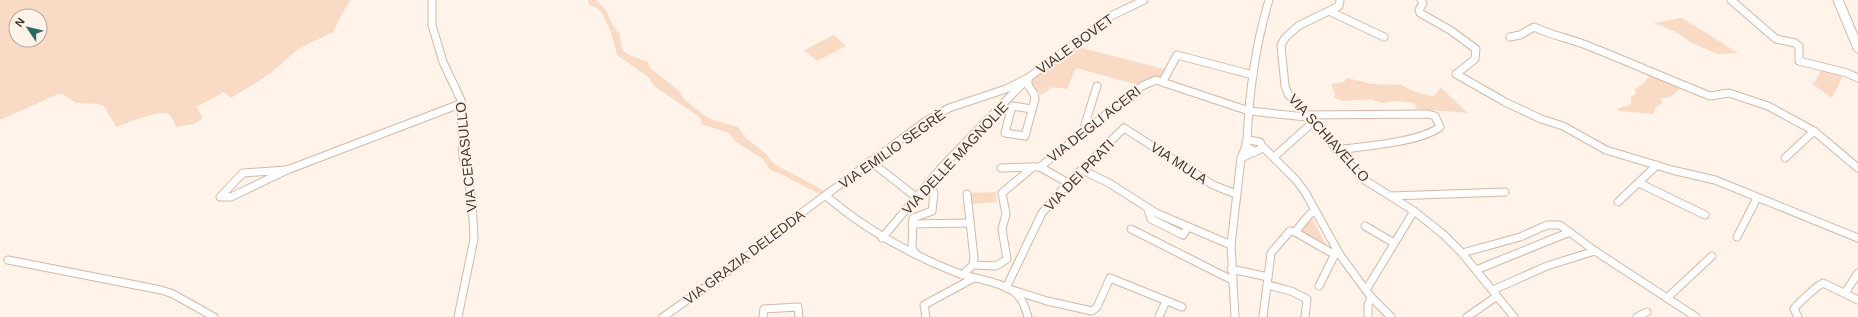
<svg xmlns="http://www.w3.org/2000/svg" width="1858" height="317" viewBox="0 0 1858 317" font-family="Helvetica,sans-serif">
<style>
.green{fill:#f9dac4;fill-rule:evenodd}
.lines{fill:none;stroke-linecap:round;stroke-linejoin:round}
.minor-casing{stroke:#d5b8a4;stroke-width:9}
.major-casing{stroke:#d5b8a4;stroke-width:11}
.minor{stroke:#fff;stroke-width:7}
.major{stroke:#fff;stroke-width:9}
.labels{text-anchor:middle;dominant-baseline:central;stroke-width:4;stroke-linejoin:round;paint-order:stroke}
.street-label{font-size:14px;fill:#443830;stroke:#fff3ea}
</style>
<rect width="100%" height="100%" fill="#fff3ea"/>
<!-- green -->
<g class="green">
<path d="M0,0H351L341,15L333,32L298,49L271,73L231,98L224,92L196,107L202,116V119L193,124L176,127C174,123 172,116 168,114C158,109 127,124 116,127L104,106L98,104L76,103L63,94H58L0,120ZM16,16H40V40H16Z"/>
<path d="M588,0H596L606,10L612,24L619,33L622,49L627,54L648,62L650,68L678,90L684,99L704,115L713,120L738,127L745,137L766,154L774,164L825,191L821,194C803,188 790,176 770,170L763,159L736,142L729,133L701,124V119L695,114L654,86L648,77L617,55C615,43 607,18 598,9C595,6 592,6 589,5Z"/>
<polygon points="1682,18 1738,53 1718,54 1692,43 1676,32 1654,23"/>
<polygon points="834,35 846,46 817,61 804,50"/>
<polygon points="1075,46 1167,70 1162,77 1139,85 1076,68 1067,89 1053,87 1041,95 1039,92 1034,91 1030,81"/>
<polygon points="1822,69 1844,74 1832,98 1811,83 1815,82"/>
<polygon points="1651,74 1682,87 1670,97 1661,98 1662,103 1655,107 1655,110 1653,114 1619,111 1617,109 1631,104 1631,97 1636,94 1635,89 1644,83"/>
<polygon points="1347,78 1372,84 1401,85 1415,92 1432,96 1435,95 1441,88 1468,113 1417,109 1414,103 1395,101 1382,103 1371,99 1342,101 1334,97 1335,95 1331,84 1344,82"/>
<polygon points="996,192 997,202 971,204 970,193"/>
<polygon points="1311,216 1328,249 1300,232"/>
</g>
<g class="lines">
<defs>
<g id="minor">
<polyline points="432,0 432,25 443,62 461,100 463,156 472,200 474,239 458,317"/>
<polyline points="1340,0 1339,6 1298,26 1285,38 1281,45 1285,86 1288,94 1363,179 1414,211 1443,234 1462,253 1514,317"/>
<polyline points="1421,0 1423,3 1419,10 1420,13 1450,30 1476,49 1475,59 1456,74 1505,102 1541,119 1563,126 1606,150 1672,170 1715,180 1858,238"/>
<polyline points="1731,0 1776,39 1795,43 1799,46 1799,61 1847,73 1858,78"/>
<polyline points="1331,12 1384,37"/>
<path d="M1510,37L1520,35L1534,27C1553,36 1572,39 1591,47C1631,63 1670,80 1710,96L1729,93L1768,106L1814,131L1858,168"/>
<polyline points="1028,78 1028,85 1034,94"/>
<polyline points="1163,81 1177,55 1253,75"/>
<polyline points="1032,109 1012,106 1005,133 1025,136 1035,99 1034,94"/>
<path d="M1305,115L1428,114L1435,116L1440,127C1418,143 1364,146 1336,150"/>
<polyline points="1085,130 1085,124 1097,86"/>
<path d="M1247,141C1249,93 1255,46 1269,0"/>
<polyline points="1263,147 1296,180 1305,192 1340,255 1371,297 1391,317"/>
<polyline points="1274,157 1312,123"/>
<polyline points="1241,158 1263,148 1260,142 1249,140 1246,142 1246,146 1255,152"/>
<polyline points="1785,158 1814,131"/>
<polyline points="870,161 916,197"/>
<polyline points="1001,168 1033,167"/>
<polygon points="287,170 231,197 220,197 243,173"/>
<polyline points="287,170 460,104"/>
<polyline points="1082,170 1109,183 1156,213 1231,245"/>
<polyline points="1068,183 1040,167 1142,86 1156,80 1249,111 1307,117"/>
<polyline points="1639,183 1705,215"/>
<path d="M826,196C865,229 907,253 955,272C973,279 996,280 1013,291C1022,297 1025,307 1028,317"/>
<polyline points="1391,196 1505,192"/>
<polyline points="1618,202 1657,165"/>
<polyline points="1148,209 1151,219 1183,235 1188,227"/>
<polyline points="912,224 969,223"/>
<polyline points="1365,226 1394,243"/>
<polyline points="1131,229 1232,280"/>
<polyline points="1295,232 1330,252 1340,255"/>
<polyline points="1737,237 1757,198"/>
<polyline points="882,238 942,167 1026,80"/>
<polyline points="1462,253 1520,237 1547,225 1560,225 1595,251 1696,317"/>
<polyline points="917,255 912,249 913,218 932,211 934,193 929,182"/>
<polyline points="8,260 161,290 173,294 214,317"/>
<polyline points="973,265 996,266 1007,259 1002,229 1006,214 1002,193 1033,167 1040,167"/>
<polyline points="1231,269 1268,277"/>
<polyline points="1476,270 1570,232"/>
<polyline points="962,275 973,265 974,258 967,194"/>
<polyline points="1268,285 1291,291 1307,299 1305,317"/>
<polyline points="1319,286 1335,254"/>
<polyline points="1366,290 1414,211"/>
<polyline points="1493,290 1547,266 1595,251"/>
<polyline points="1845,293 1858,273"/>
<polyline points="1667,298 1712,256"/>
<polyline points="1182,307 1110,278 1097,307 1092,311 1047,301 1006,288 1042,213 1068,183 1124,128 1213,185 1236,194"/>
<polyline points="663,317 734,267 796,217 923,123 949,108 1006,89 1028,78 1111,16 1144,0"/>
<polyline points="763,317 764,309 798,307 799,317"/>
<polyline points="926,317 924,305 974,278"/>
<polyline points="1159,317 1166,301"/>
<polyline points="1235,317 1231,245 1241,158 1246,146"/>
<polyline points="1263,317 1271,253 1290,231 1295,232 1310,214 1315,211"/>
<polyline points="1368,317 1368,305 1371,297"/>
<polyline points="1467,317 1497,296"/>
<polyline points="1637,317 1647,312"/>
<path d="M1798,317L1794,309C1796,305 1818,285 1823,283L1858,300"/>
</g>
<polyline id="major" points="1838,0 1858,48"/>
</defs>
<!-- minor casing -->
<use href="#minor" class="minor-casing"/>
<!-- major casing -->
<use href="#major" class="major-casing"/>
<!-- minor -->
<use href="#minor" class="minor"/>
<!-- major -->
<use href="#major" class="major"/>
</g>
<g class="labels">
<!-- street labels -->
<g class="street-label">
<text transform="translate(1075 44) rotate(-36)">VIALE BOVET</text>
<text transform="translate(1094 124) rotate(-38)">VIA DEGLI ACERI</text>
<text transform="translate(1329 138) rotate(48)">VIA SCHIAVELLO</text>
<text transform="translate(892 149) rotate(-35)">VIA EMILIO SEGRÈ</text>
<text transform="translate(466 157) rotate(-96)">VIA CERASULLO</text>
<text transform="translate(955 158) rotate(-47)">VIA DELLE MAGNOLIE</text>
<text transform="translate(1179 163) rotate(33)">VIA MULA</text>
<text transform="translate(1079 175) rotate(-46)">VIA DEI PRATI</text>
<text transform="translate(744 257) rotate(-37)">VIA GRAZIA DELEDDA</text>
</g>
</g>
<!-- north arrow -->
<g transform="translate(28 28) rotate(305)"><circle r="19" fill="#fff3ea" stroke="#b4a8a0"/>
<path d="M0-3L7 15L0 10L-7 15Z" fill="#286c5f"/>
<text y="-6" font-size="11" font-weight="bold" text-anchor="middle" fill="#443830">N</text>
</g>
</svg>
